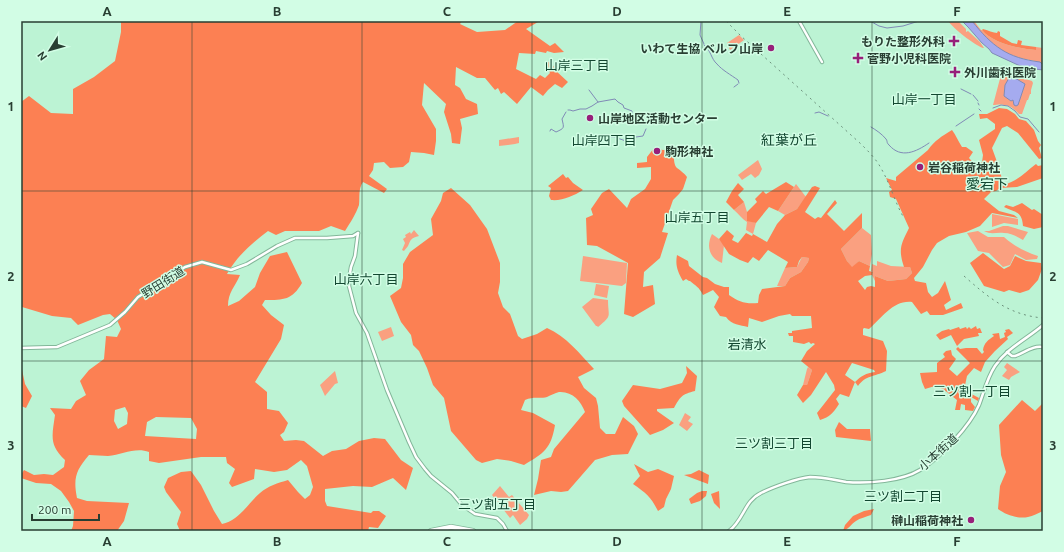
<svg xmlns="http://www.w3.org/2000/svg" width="1064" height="552" viewBox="0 0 1064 552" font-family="Ubuntu,'Noto Sans JP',sans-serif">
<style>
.green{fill:#faa080}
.forest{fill:#fc8053;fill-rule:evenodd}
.water{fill:#a5abef;stroke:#808ab6}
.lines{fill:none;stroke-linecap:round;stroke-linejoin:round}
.stream{stroke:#808ab6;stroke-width:1}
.minor-casing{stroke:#83b79a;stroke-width:4.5}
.highway-casing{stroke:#83b79a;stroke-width:6}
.minor{stroke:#fff;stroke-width:2.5}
.highway{stroke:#fff;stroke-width:4.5}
.rail{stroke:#6d927d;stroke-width:1;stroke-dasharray:2 4;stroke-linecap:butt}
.grid{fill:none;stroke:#283e32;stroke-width:1;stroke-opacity:0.55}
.poi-dot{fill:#971f7a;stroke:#d2fde5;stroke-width:1.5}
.labels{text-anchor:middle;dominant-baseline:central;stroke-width:3;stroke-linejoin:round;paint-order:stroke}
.poi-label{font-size:12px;font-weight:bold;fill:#283e32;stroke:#d2fde5;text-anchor:start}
.street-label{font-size:12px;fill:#283e32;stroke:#d2fde5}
.neighbourhood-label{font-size:13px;fill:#124730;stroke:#d2fde5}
.quarter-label{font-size:14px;fill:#124730;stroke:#d2fde5}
.neatline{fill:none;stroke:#283e32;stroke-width:1.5}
.grid-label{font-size:13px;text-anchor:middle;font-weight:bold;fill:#283e32}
</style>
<rect width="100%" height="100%" fill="#bcf3d4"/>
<!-- green -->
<g class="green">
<path d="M948,21H958L966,29V32L968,31L980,42L984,48H983C973,44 954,29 948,21Z"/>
<path d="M968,21H974L981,30H982C992,43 1020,49 1036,50V47L1043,48V65C1038,60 1024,60 1016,57C996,50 983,35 968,21Z"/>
<polygon points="739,35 744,40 730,50 727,43"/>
<path d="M1002,71L1032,81L1033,83L1031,90V94H1030L1028,100H1027L1022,114H1019C1015,110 1010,105 1004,105C1000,104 997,105 993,105Z"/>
<polygon points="519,137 519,143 515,144 499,146 499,140"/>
<polygon points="758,160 762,169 759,175 755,178 751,174 742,180 738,175"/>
<polygon points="796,184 806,197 797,209 785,215 778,211"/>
<path d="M744,202L747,212V220L756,223L753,234L746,230L747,222C742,219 739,214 734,210Z"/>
<polygon points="992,214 1018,219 1018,225 1004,223 992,227"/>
<path d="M1003,226H1008L1028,232L1023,240C1016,236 1011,233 1004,233C996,232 991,235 984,231H989Z"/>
<polygon points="862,228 871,235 872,254 870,266 859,261 852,268 847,261 841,249"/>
<path d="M414,230L419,236C411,238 411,239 408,246C407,248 405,249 404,251L402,250L405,243L403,239L406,237L405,235L410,232L411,234Z"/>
<path d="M978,231L988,237H1004C1014,246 1025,252 1038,256L1037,259L1026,260L1015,254L1010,265L1003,267L989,253L978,251L967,233Z"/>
<path d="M712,234L719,239L724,245L722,263C709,258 706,246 712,234Z"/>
<polygon points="583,256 627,263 626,283 622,286 580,281"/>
<polygon points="802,257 809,258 808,262 801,272 790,278 785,286 777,286 785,268 797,267"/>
<polygon points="877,261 891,266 910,267 912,273 906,279 888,281 875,276 875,281 872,275 873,272 871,271 872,264 877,266"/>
<polygon points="596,284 609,286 607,298 594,295"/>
<path d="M593,298L608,300C608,317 613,315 598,327L597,326H596L582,307Z"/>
<polygon points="391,327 394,336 382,341 378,332"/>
<polygon points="1007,363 1020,372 1011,377 1009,380 1002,376 1007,370 1004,367"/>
<polygon points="808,367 812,370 807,385 803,385 807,369"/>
<polygon points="335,371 338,383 335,384 325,396 320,385"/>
<polygon points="685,413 691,417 688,421 693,424 687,431 679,425"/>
<polygon points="500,486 509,497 512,495 529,515 527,519 520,525 513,515 510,518 492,495"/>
</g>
<!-- forest -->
<g class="forest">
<path d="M121,21H462L460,24L477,32L505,30L518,21H536L538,22L526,29L550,46L555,43L564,52L554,53L547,51L546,53L536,51L535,54L519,53L516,69L536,79L540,75L545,78L550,73L546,63L551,61L555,70L568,82L562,88L555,84L548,90L543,96L531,87L517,104L504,92L501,94L498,88L495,90L485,78H477L456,67L455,85L460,88L466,99L477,104L478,114L460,119L462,128L460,144L452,143L451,134L444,112L446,104L424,83L422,105L436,129V141L434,155L424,153L411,152L409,162L403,167L390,168L384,162L374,163L373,170L369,176L387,189L384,193L363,182C358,189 360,197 359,205C356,214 350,223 345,231L331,226L319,231H285L276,235L268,231C252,243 237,256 227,274L240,275C235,287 228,292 228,306L239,301L255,287L260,273L270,256L287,252L302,283C292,300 284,300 265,300L262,305L271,315L284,325L281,339L255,382L267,392V409L279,411L288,423L284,432L280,435L284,441L296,440L304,441L323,456L332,451L346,449L359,441L374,438L385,439L401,460L413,468L406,490L393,478L372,487L353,486L325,489V501L327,506L371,513L373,511H379L386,516L378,528L369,527L368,531H180L177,524L181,512L166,492L164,487L168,478L181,472L191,471L201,485L214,511L222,524C239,521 248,503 260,493C268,486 278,483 288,480L298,492L305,499L310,495L313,487L307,466L301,460L287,470L274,472L255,469L254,479L232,487L229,483L235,469L227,463L226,457H201L159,463L149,461V452C135,447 122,455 108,456C102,456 95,455 89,455C76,470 73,478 77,498L87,501L129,503L124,521L117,531H71L73,526L74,511L69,502L61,491L51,484L36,483L21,478V475L24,470L34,475L44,474L53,475L64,467L65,460C49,445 52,436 55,415L50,408L71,409L76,401L86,395L80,381L89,370L104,359L106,336L117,337L121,329L117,320L110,314L103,315L78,325L71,318L52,316L22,307L21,305V102L29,96L51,113L73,114V89L94,77L115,61L121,32ZM125,407L128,413L127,424L118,429L114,421L115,410ZM156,417L191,418L197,429L196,439L145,436L147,422Z"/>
<path d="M983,29C987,30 994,33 997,33L998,31L1000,32V36L1012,43L1017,44L1018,40L1022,41L1021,45L1036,47V50C1020,49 992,43 982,30Z"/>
<path d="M999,108L1007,109L1015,114L1019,119L1026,121L1034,130L1038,141L1041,145L1039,148L1042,158L1039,159L1018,133L1007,126L1002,128L992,148L1000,170L1003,185C1018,181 1024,173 1036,164L1038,166L1043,165V178L1017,187L1000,188L996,191L991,192L984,199L999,211L1014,215L1018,218L992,213L980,226L966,232L949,236L937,243L932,250L923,267L914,278L915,281L926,283L928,292L932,297L938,293L945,281L951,300L944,305L946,310L961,303L963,308L943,315H930L927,311L921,314L912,302C893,300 882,318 869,329L864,328L863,329V335L883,341L887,351L886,371C874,377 866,375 858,386L855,382L849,397L840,394L836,399L839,404C833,413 830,417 820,420L817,413L835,390L834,385L826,372L811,395L803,403L797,395L803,385H807L812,370L801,361L807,351L815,344L813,343L811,344L809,342L804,344L793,342V336H789L788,333H792V331L812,328L811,316H792L790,314L779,316L762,322L749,318L748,327C740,325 732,325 726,317L720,316L714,307L719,297L713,290L703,295C699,287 696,286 690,281H689L686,279L683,281C678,272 675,266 677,255L688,261L689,266L703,277L707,278L715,284L724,287H729V295C739,302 745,304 758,303L759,295L762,289L785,286L790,278L801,272L808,262L809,258L802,257L799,261L797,267L785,268L788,262L768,250L759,261L753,257L748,263L740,260L729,254L719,239L727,230L734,236L732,240L738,243L746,233L752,236L753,234L767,242L777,224L785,215L797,209L812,187L815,186L820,188L805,212L815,219L818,217L821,218L835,200L837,203L827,214L844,231L862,213V228L841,249L847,261L852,267L859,261L870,266L869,271L873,272L872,275L865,276L858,281L865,290L867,287L871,286L875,287V276L888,281L906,279L912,273L910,267H904C898,249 901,244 909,228L896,199L890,197L889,192L892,190L886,178L896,181V177L928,150C934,141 942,136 952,130C956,135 958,141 962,147H966L973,152L969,158C972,162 976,164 982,162L983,155L979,140L995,129V124L987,118L980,119L979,114H987ZM852,363L874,370L875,372C866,373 861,376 855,382L845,375Z"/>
<path d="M654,148L663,150L674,149C674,155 673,164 677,168C681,171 684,173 687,177L683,189L679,194L673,200L662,232L668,233L660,258L644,272L643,287L653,285L655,304L633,317L624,314L628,263L597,246L587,245L586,218L593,215L591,209L602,193L609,189L627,208L631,199L645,189L651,179V167L637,168V163L647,162V157Z"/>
<path d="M563,174L566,178L568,177L573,183L583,190C573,196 563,201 551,200L549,196L551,188L548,186Z"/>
<polygon points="786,182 794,187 778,211 769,207 756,223 747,221 747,212 757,202 755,199 763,191 766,194"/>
<polygon points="738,183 744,189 738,195 744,202 734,210 726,202 732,191"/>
<path d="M451,188L470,205L487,229L500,263V282L498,293L503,307L510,314L518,336L522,339L537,334L547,328C566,336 580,354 594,369L578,377L584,388L596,398L598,406L600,428L606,434H615L623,417L634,426L638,434L628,454L612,455L595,460L568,491L561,492L551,491L534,495L538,479L541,460L551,457L554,449L585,412C581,401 572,391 559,392C555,393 551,395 547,397C539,399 534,396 525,400L521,410L533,413L555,425C551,449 544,453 524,465L511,461L497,459L482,463L476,460L451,431L444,398L433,385L427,368L419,351L413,345L411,335L401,322L390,296L401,288L403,278V264L410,252L433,235L431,219L441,201L443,193Z"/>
<path d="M1022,203L1032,210L1034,209L1043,215V227L1034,229L1023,226C1022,211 1016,213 1004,207L1006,205L1013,207Z"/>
<polygon points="983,253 1004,269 1010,266 1015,256 1026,261 1041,263 1042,269 1038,280 1029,290 1020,293 1009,290 1004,292 984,286 970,263"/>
<polygon points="976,326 977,329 980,328 982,333 978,333 979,336 964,339 957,346 951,335 940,340 936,335 942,331 949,329 950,330 959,327 960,329 966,327 967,329 969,327 971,329"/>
<path d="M1009,329L1013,333L1007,337L1008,339L995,351L985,362L981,372L974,368L967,376L964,390L979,398L978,401L971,397V402L975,407L973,411L965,410V405L961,404L960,410H955L957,400L943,389L935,386L925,389L922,382L920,373L937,372V363L945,357L943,354L946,351L951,350L952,355L956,359L949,369L957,376L970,363L956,349L958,347L960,349L966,348H977L982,354L984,352L983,350C984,343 988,340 994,336L992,334L999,333L1000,339L1005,337L1004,333L1006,332L1005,330Z"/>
<polygon points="21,365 25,384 32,396 26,408 21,406"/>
<path d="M686,366L697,376L695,391C682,394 680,397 674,408L657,409V411L674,423L663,430L650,435L624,406L622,401L633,385L660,389L682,383L687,373Z"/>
<path d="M1022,400L1035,411L1043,403V511C1038,513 1033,516 1028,517C1018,519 1006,515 998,509L1000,486L1006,472L1001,455L999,425Z"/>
<polygon points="839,422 847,429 870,429 871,441 836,437 835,430"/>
<path d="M634,464L648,472L658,469L674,476L671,489L666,499L664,507L658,511C651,497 646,493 633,484L640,476Z"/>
<polygon points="699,470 709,475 708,484 684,475 691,474"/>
<polygon points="702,491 707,491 706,496 700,501 691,504 689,499 697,493"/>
<polygon points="719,491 720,509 714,503 711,494"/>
<path d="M874,509L871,515C866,517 860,518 856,521C851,524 849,529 843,531L845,525L853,516L864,511Z"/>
</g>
<!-- water -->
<g class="water">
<path d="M962,21H972C992,46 1007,58 1040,62L1043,65V70L1027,68L1018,65L992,53L989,49L982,43L968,27Z"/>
<polygon points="1009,78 1015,78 1025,84 1018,105 1016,106 1014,105 1013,100 1011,101 1004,96 1005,85"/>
</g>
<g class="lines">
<!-- stream -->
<g class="stream">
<polyline points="701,21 700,35 704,44"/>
<polyline points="870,21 879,26 887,28 903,26 919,21"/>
<path d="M704,45C711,50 711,59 717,64C722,70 731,75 738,80L739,83"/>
<polyline points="734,87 738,84"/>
<polyline points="961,89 971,94"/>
<polyline points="589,90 598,102"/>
<polyline points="973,95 978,101"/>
<polyline points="978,103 979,105"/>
<polyline points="993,108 1001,105 1008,106 1015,111 1020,117 1028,119 1039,132"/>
<polyline points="979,109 981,111"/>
<polyline points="568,110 570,110 573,111 580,109 586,109 592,106 598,102 615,99 618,102 623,105 624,108 632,111 632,118"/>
<polyline points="815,113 819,112 828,116"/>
<polyline points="956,126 974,114"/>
<path d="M871,127C876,130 882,134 886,139C888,142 886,142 889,145C901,159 916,152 929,143"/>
<path d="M550,131L551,129L556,132C565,128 564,128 562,119L566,112"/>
<polyline points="611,137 614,137 626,141 636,137 643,136 646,129"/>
</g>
<defs>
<g id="minor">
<polyline points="799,21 822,62"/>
<polyline points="358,233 355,256 351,267 349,279 349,286 356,313 367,333 387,390 409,442 416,457 425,469 431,476 452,493 462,505 475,514 497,518 503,524 507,531"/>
<polyline points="21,348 57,347 110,325 125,312 138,297 185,267 202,262 231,270 247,264 277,246 295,238 327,238 353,236 358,233"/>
<path d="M1007,352L1012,356H1015C1024,353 1033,345 1043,347"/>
<path d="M729,531C744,520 744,501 761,493C773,487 798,478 810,477C823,477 834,480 846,482C868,484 902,481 920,470C940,458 970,426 979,405C984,392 987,378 995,366C1007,348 1027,339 1043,325"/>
</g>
<polyline id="highway" points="431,531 451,527 473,531"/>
</defs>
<!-- minor casing -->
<use href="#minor" class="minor-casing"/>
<!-- highway casing -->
<use href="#highway" class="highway-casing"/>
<!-- minor -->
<use href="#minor" class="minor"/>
<!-- highway -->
<use href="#highway" class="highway"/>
<!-- rail -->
<g class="rail">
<path d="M726,21L741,36L861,144C869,152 877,160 882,170C891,186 895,203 904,218"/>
<path d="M964,276C989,298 1009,315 1043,318"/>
</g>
</g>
<!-- grid -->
<path class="grid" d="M192,21V531M362,21V531M532,21V531M702,21V531M872,21V531M21,191H1043M21,361H1043"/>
<!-- markers -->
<g class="poi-dot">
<path d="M952 35h4v4h4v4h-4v4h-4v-4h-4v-4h4z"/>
<circle cx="771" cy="48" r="4"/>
<path d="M856 52h4v4h4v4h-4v4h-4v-4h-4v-4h4z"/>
<path d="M953 66h4v4h4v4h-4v4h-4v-4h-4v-4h4z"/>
<circle cx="590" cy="118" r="4"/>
<circle cx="657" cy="151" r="4"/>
<circle cx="920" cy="167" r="4"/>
<circle cx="971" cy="520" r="4"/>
</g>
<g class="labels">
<!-- poi labels -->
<g class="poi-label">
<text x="945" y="41" text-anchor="end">もりた整形外科</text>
<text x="763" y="48" text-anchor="end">いわて生協 ベルフ山岸</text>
<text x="867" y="58">菅野小児科医院</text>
<text x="964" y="72">外川歯科医院</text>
<text x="598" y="118">山岸地区活動センター</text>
<text x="665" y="151">駒形神社</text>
<text x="928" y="167">岩谷稲荷神社</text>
<text x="963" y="520" text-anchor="end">榊山稲荷神社</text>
</g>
<!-- street labels -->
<g class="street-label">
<text transform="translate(163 282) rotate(-32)">野田街道</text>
<text transform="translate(938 452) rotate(-42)">小本街道</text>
</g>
<!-- neighbourhood labels -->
<g class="neighbourhood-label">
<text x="577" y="65">山岸三丁目</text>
<text x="924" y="99">山岸一丁目</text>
<text x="604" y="140">山岸四丁目</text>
<text x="697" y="217">山岸五丁目</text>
<text x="366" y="279">山岸六丁目</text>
<text x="747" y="344">岩清水</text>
<text x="972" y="391">三ツ割一丁目</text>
<text x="774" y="443">三ツ割三丁目</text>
<text x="903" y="496">三ツ割二丁目</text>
<text x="497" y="504">三ツ割五丁目</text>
</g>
<!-- quarter labels -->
<g class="quarter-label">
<text x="789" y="140">紅葉が丘</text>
<text x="987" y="184">愛宕下</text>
</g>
</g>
<!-- border -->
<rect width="1064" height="552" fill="none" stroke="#d2fde5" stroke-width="44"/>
<!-- north arrow -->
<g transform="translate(50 50) rotate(233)" stroke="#d2fde5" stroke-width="3" paint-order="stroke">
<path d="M0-3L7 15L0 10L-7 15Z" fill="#283e32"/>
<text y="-6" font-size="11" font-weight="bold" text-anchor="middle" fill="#283e32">N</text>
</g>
<!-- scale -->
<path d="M32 514v6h67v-6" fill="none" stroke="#283e32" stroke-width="2"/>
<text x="38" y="514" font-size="12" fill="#283e32" stroke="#d2fde5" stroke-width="3" paint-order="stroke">200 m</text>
<rect x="22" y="22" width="1020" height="508" class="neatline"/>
<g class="grid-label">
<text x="107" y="16">A</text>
<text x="277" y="16">B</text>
<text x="447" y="16">C</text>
<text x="617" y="16">D</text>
<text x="787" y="16">E</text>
<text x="957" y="16">F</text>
<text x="11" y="111">1</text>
<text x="1053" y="111">1</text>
<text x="11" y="281">2</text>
<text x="1053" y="281">2</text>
<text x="11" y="450">3</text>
<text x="1053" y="450">3</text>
<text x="107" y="546">A</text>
<text x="277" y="546">B</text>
<text x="447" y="546">C</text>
<text x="617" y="546">D</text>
<text x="787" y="546">E</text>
<text x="957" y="546">F</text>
</g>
</svg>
